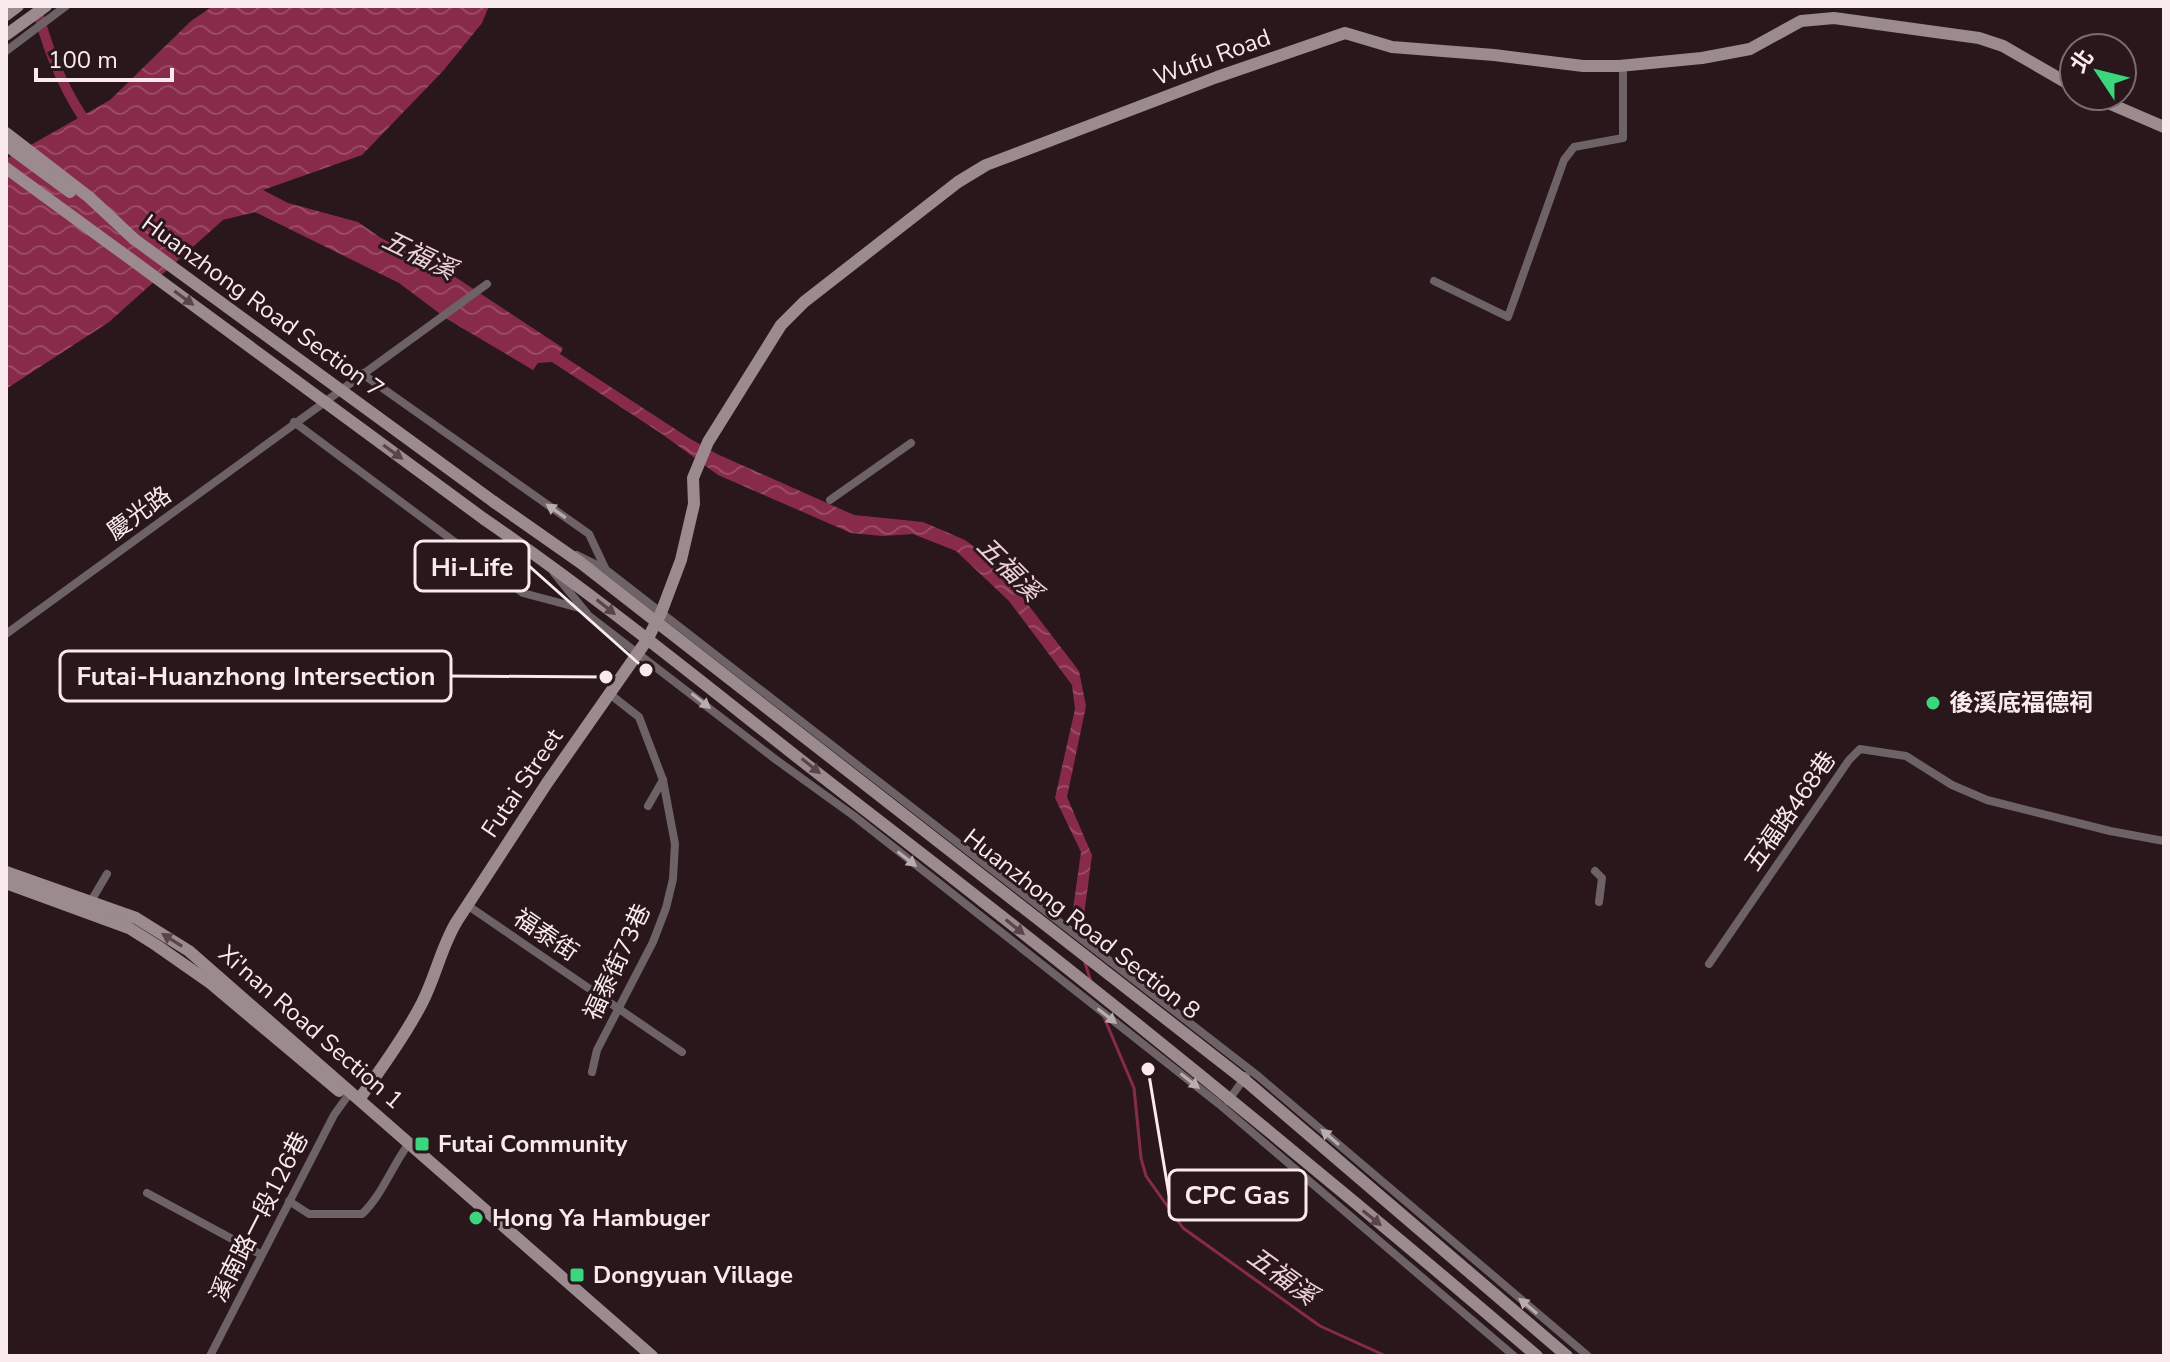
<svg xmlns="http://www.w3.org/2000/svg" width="2170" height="1362" viewBox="0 0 2170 1362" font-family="'Nunito Sans','Noto Sans TC',sans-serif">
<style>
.water{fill:url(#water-waves)}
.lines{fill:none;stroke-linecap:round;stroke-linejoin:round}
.stream{stroke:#882b4b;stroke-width:3}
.canal{stroke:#882b4b;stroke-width:10}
.street{stroke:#6d6265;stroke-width:8}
.secondary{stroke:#9b8a8e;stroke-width:12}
.secondary-bridge{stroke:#9b8a8e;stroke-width:12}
.oneway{fill:#574549}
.oneway2{fill:#b9adb0}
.poi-dot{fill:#3bd77e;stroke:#29171b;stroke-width:3}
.labels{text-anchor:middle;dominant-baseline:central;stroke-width:6;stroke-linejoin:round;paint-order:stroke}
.street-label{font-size:24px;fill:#f8eaed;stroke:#29171b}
.poi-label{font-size:24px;font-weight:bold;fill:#f8eaed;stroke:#29171b;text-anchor:start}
.water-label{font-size:26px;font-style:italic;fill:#edd2d8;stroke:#29171b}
.leader{fill:none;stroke:#f8eaed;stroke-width:3}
.callout-dot{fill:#f8eaed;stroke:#29171b;stroke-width:3}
.callout{fill:#29171b;stroke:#f8eaed;stroke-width:3}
.callout-label{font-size:26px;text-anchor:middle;font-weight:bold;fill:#f8eaed}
</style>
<defs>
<pattern id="water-waves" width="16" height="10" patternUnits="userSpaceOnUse" patternTransform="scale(2)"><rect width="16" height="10" fill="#882b4b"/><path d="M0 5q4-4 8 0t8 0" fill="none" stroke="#9a4a65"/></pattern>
</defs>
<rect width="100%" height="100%" fill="#29171b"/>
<!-- water -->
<polygon class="water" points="213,6 489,6 482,23 443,71 362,155 263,190 288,203 358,222 381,238 443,269 563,348 560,354 689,438 717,454 854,515 923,522 965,540 996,563 1079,671 1086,706 1067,797 1092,855 1084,916 1073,909 1081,852 1055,798 1075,709 1072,685 1009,601 956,551 913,534 882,536 851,533 718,475 662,434 552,362 538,363 533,370 447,319 399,283 255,212 223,220 109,322 6,389 6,159 110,100 191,21"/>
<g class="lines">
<!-- stream -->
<g class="stream">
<polyline points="1077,932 1079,912"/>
<polyline points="1085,963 1091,982"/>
<polyline points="1103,1015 1134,1088 1141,1158 1146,1176 1183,1228 1320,1326 1386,1356"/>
</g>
<!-- canal -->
<path class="canal" d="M39,16C50,56 65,94 90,127"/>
<!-- street -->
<g class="street">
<polyline points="6,51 66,6"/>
<polyline points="1434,281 1508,317 1564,160 1574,147 1623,138 1623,66"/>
<polyline points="361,373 589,534 605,568"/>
<polyline points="294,422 523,593 583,609"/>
<polyline points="830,500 911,443"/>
<polyline points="577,555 605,569 1258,1076 1588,1356"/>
<polyline points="554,573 589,616 775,759 854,816 1219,1104 1514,1356"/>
<polyline points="6,634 487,284"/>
<polyline points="648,806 663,780"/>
<polyline points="1595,871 1602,878 1599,902"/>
<polyline points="91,901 107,874"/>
<polyline points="467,905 682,1052"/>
<polyline points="1709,964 1849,760 1860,749 1906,756 1952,785 1987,800 2110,831 2164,841"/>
<polyline points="592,1072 597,1050 653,942 666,908 673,879 675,844 663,780 639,717 611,695"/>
<polyline points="1228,1101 1246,1076"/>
<polyline points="147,1193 260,1254"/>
<path d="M289,1201L309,1214H362C381,1196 390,1171 405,1149"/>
<polyline points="210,1356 334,1115 347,1097"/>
</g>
<!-- secondary -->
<g class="secondary">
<polyline points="6,15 18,6"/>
<polyline points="6,35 46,6"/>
<polyline points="2092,96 2164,127"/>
<polyline points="6,133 89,197 134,239"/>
<polyline points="6,145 70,192"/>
<polyline points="6,168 121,252"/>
<polyline points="494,502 581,563 1247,1082 1567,1356"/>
<path d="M484,519C614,608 735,710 860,806C1090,983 1316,1167 1537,1356"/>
<polyline points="6,872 136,918 189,951 652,1356"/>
<polyline points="6,883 129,928 156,945 209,982 339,1091"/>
<path d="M360,1098C382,1068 405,1036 422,1003C436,976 441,947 457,921L547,783L647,640L661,613L681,560L694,504L693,478L708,442L781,325L804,302L958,182L986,165L1217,77L1345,33L1392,47L1494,55L1583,66H1619L1702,58L1750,49L1801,21L1834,18L1979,38L2003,46L2074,87"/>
</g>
<!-- secondary-bridge -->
<g class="secondary-bridge">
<polyline points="134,239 494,502"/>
<polyline points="121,252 484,519"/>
</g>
</g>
<!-- one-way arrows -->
<defs><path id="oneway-solid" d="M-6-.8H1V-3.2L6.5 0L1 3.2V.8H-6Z" transform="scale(2)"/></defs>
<g class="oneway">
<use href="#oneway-solid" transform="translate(184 298) rotate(36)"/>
<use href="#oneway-solid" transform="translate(393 452) rotate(36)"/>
<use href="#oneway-solid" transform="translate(606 607) rotate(39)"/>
<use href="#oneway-solid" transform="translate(811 766) rotate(39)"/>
<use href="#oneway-solid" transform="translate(1015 927) rotate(39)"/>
<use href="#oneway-solid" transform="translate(172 940) rotate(-148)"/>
<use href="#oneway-solid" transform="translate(1372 1218) rotate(39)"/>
</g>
<g class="oneway2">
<use href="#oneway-solid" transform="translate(556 511) rotate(-145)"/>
<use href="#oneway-solid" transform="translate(701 701) rotate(38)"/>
<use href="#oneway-solid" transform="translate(907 859) rotate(38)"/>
<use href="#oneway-solid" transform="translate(1107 1016) rotate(38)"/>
<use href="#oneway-solid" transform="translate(1190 1081) rotate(38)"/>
<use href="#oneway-solid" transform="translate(1330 1137) rotate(-139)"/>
<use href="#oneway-solid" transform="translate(1528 1306) rotate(-140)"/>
</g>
<!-- markers -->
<g class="poi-dot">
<circle cx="1933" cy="703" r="8"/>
<rect x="414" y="1136" width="16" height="16" rx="4"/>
<circle cx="476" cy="1218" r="8"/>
<rect x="569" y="1267" width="16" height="16" rx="4"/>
</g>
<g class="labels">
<!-- street labels -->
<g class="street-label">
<text transform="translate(1212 57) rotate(-20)">Wufu Road</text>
<text transform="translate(263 306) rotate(36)">Huanzhong Road Section 7</text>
<text transform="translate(139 513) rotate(-36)">慶光路</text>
<text transform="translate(522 783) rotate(-56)">Futai Street</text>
<text transform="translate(1790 811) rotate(-55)">五福路468巷</text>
<text transform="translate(1082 924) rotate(38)">Huanzhong Road Section 8</text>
<text transform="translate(546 935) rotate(34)">福泰街</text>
<text transform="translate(617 962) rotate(-65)">福泰街73巷</text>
<text transform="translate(311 1027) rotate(41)">Xi'nan Road Section 1</text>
<text transform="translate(259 1217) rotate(-63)">溪南路一段126巷</text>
</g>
<!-- poi labels -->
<g class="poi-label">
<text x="1949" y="703">後溪底福德祠</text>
<text x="438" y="1144">Futai Community</text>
<text x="492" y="1218">Hong Ya Hambuger</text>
<text x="593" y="1275">Dongyuan Village</text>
</g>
<!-- water labels -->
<g class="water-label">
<text transform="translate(419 255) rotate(26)">五福溪</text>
<text transform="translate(1009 569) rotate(45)">五福溪</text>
<text transform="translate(1282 1276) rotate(36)">五福溪</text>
</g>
</g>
<!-- callouts -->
<path class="leader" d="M646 670L529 566M606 677L451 676M1148 1069L1169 1195"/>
<g class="callout-dot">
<circle cx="646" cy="670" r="8"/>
<circle cx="606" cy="677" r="8"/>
<circle cx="1148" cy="1069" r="8"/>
</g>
<g class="callout">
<rect x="415" y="541" width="114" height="50" rx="8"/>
<rect x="60" y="651" width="391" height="50" rx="8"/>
<rect x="1169" y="1170" width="137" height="50" rx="8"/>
</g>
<g class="callout-label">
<text x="472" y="576">Hi-Life</text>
<text x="256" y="685">Futai-Huanzhong Intersection</text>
<text x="1237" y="1204">CPC Gas</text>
</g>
<!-- border -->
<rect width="2170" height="1362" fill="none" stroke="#f8eaed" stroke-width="16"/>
<!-- north arrow -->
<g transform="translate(2098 72) rotate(305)"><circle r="38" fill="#29171b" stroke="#7c6b6f" stroke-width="2"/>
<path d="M0-6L14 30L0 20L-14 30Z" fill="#3bd77e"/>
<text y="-12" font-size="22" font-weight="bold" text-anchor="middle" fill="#f8eaed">北</text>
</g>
<!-- scale -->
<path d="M36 68v12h136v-12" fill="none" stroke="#f8eaed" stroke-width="4"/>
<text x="48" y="68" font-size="24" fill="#f8eaed" stroke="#29171b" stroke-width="6" paint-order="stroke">100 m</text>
</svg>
